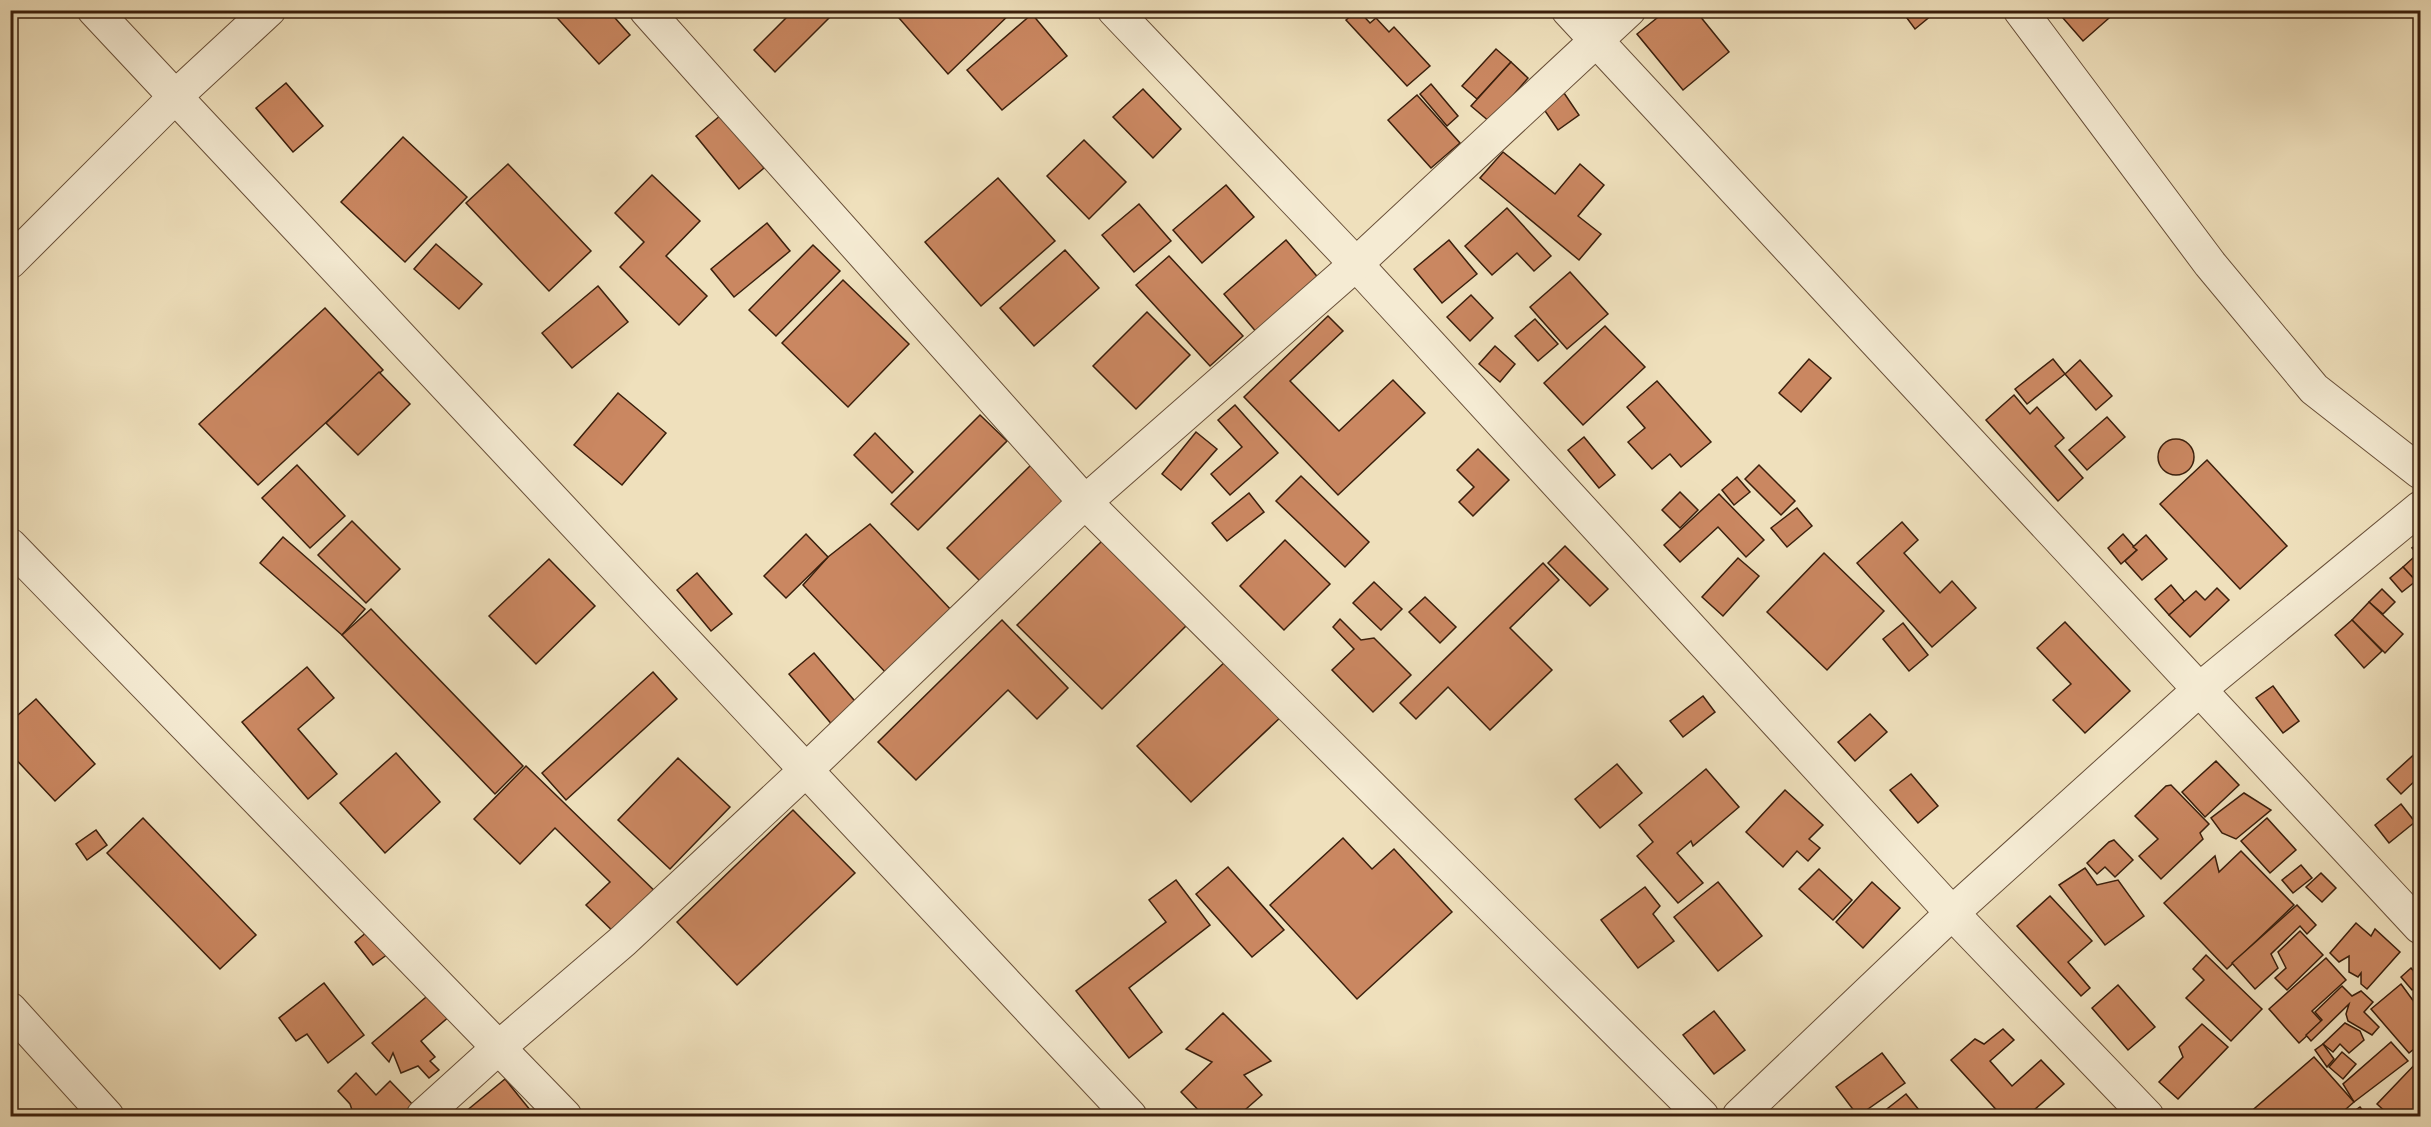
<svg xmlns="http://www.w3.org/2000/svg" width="2431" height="1127" viewBox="0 0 2431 1127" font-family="'Libre Bodoni',serif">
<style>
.building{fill:#ca8761;stroke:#3b1f0c;stroke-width:1.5}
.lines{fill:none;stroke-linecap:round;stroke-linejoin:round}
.minor-casing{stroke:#684f38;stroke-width:35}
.minor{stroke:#f5ebd3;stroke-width:33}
</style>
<rect width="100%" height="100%" fill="#efe0bc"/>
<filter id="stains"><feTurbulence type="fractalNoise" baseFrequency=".00333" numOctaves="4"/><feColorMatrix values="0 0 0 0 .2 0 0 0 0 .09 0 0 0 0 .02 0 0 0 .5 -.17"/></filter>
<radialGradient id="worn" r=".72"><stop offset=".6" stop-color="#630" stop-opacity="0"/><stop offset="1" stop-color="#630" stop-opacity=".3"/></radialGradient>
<!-- building -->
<g class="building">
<polygon points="550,10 608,10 630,35 599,64"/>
<polygon points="794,10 837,10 775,72 754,50"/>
<polygon points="892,10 1014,10 948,74"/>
<polygon points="1358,10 1370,23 1376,18 1389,32 1394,27 1430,66 1407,86 1346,20"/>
<polygon points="1667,10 1695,10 1729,52 1683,90 1637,34"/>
<polygon points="1901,10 1938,10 1915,29"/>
<polygon points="2056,10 2117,10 2117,11 2083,41"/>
<polygon points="1032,14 1067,56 1002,110 967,70"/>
<polygon points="1496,49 1511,62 1477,99 1462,86"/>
<polygon points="1511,62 1528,78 1490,122 1471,106"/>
<polygon points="286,83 323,126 293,152 256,108"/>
<polygon points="1431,84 1458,116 1447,126 1420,94"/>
<polygon points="1143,89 1181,129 1153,158 1113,117"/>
<polygon points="1564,93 1579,115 1558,130 1543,108"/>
<polygon points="1417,95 1460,143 1431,168 1388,120"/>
<polygon points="721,115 764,168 739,189 696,136"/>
<polygon points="403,137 467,197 405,262 341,202"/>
<polygon points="1084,140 1126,182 1089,219 1047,176"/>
<polygon points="1503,152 1555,194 1580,164 1604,185 1578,216 1601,234 1579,260 1480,178"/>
<polygon points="508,164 591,251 549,291 466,203"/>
<polygon points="652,175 700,221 666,256 707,296 679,325 620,267 644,242 615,213"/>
<polygon points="998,178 1055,241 981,306 925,242"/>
<polygon points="1226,185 1254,217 1202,263 1173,230"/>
<polygon points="1139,204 1171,241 1134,272 1102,235"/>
<polygon points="1507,208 1551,256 1534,271 1517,253 1492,275 1465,246"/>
<polygon points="767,223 790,251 734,297 711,269"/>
<polygon points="1286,240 1321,281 1258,334 1224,294"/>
<polygon points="1449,240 1477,274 1442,303 1414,269"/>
<polygon points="436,244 482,284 459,309 414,269"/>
<polygon points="813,245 840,271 776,336 749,310"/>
<polygon points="1065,250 1099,288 1034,346 1000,308"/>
<polygon points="1169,256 1243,336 1210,366 1136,285"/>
<polygon points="1570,272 1608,314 1567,349 1530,307"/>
<polygon points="843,280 909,344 848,407 782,343"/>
<polygon points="598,286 628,322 572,368 542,333"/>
<polygon points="1471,295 1493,318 1470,341 1447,317"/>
<polygon points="325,308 383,370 258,485 199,424"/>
<polygon points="1147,312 1190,355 1136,409 1093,366"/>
<polygon points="1328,316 1343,331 1290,381 1339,431 1393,380 1425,413 1338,495 1244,397"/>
<polygon points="1535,319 1558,344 1538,361 1515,336"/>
<polygon points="1605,326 1645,367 1583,425 1544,383"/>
<polygon points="1495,346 1515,364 1500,382 1479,364"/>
<polygon points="1809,359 1831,378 1801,412 1779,393"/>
<polygon points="2053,359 2065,374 2027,404 2015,389"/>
<polygon points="2080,360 2112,396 2096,410 2065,374"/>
<polygon points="379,372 410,404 358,455 326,423"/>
<polygon points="1657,381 1711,442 1681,467 1670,454 1652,469 1628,442 1645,428 1627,407"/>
<polygon points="618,393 666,433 622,485 574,445"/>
<polygon points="2014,395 2030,414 2037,407 2064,438 2055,446 2083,478 2058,501 1986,420"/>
<polygon points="1235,405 1278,453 1230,495 1211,474 1242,447 1218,420"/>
<polygon points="980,415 1007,441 918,530 891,504"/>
<polygon points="2107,417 2125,437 2087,470 2069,450"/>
<polygon points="1196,432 1217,449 1181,490 1162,474"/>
<polygon points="875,433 913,472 892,493 854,455"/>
<polygon points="1584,437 1615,475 1599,488 1568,450"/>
<circle cx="2176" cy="457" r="18"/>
<polygon points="1478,449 1509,480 1473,516 1459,502 1474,487 1457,470"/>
<polygon points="2207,460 2287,546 2240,589 2160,504"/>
<polygon points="1032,464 1071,503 986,587 947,548"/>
<polygon points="297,465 345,516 310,548 262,498"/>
<polygon points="1759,465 1795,501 1781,515 1745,479"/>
<polygon points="1301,476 1369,542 1345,567 1276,501"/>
<polygon points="1737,477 1750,492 1734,505 1722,490"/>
<polygon points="1680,492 1698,510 1680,528 1662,510"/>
<polygon points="1249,493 1264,512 1227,541 1212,523"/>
<polygon points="1719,494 1764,540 1746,557 1718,527 1680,562 1664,545"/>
<polygon points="1797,508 1812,526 1787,547 1771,528"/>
<polygon points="352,521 400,569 366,603 318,555"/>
<polygon points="1902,522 1918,540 1904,553 1940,593 1952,581 1976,608 1932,647 1857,563"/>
<polygon points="870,524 953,612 887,674 803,585 828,557"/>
<polygon points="806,534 828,557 786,598 764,576"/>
<polygon points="2123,534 2137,550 2121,564 2108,548"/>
<polygon points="2146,535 2167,559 2142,580 2125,561 2137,550 2133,547"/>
<polygon points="283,537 365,609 342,635 260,563"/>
<polygon points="1104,539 1189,623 1102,709 1017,625"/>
<polygon points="1285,540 1330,584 1284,630 1240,586"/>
<polygon points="2420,542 2420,565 2414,557 2417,554 2412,548"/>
<polygon points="1565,546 1608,589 1590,606 1548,563"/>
<polygon points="1824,553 1884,611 1827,670 1767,612"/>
<polygon points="2414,557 2420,565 2420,577 2416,581 2403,567"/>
<polygon points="1738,558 1759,576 1723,616 1702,597"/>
<polygon points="549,559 595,606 536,664 489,616"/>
<polygon points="1543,563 1559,580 1510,628 1552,670 1490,730 1448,687 1416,719 1400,703"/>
<polygon points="2403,567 2416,581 2402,592 2390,578"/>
<polygon points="697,573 732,614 711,631 677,590"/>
<polygon points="1374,582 1402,609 1381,630 1353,603"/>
<polygon points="2171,585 2185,602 2169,615 2155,599"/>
<polygon points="2217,588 2229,600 2190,637 2169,615 2196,591 2205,600"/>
<polygon points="2382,589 2395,602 2383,614 2369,602"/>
<polygon points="1425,597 1456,627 1440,643 1409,612"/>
<polygon points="2369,602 2403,634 2385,653 2352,620"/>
<polygon points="371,609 523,766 495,794 342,635"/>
<polygon points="1340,619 1361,640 1374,638 1411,675 1373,712 1332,670 1354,649 1333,627"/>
<polygon points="1002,620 1068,688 1037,719 1008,690 916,780 878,742"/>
<polygon points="2352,620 2382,651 2364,668 2335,635"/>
<polygon points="2065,622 2130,691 2085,733 2053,700 2071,684 2037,648"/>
<polygon points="1903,623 1928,655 1909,671 1883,639"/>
<polygon points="814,653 859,706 834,727 789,674"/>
<polygon points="1229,658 1283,715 1191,802 1137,746"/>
<polygon points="307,667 334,698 298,729 337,774 308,799 242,722"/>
<polygon points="653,672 677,699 566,800 542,773"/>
<polygon points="2273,686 2299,721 2283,733 2256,698"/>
<polygon points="1703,696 1715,712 1683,737 1670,721"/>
<polygon points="36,699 95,764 55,801 10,753 10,722"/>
<polygon points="1870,714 1887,732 1855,761 1838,742"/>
<polygon points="2420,749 2420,776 2401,794 2387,779"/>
<polygon points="396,753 440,802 385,853 340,803"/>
<polygon points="678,758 730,807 670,869 618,820"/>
<polygon points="2216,761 2239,785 2205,817 2182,792"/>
<polygon points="1617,764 1642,793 1600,828 1575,799"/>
<polygon points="526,766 664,900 623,941 586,905 610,882 555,828 520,864 474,819"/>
<polygon points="1706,769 1739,807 1693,846 1691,841 1677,853 1703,883 1678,903 1637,856 1653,842 1639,825"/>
<polygon points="1911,774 1938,806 1918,823 1890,790"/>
<polygon points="2171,785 2209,824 2200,833 2203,839 2161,879 2139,856 2158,839 2135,816 2166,786"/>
<polygon points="1785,790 1823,825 1809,839 1820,848 1808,861 1797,851 1783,867 1746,832"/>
<polygon points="2244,793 2271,810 2236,839 2222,833 2211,818"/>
<polygon points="2401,804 2415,822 2389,843 2375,825"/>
<polygon points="793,810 855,873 737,985 677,922"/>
<polygon points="143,818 256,935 220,969 107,853"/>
<polygon points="2267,818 2296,850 2270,873 2241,841"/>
<polygon points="96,830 107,845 87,860 76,844"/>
<polygon points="1343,838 1372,869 1394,849 1452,912 1357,999 1270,905"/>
<polygon points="2114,840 2133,860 2115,877 2105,867 2097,874 2087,863 2109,842"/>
<polygon points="2241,851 2294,905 2227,969 2164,903 2215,856 2219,872"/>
<polygon points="2301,865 2312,878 2293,893 2282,880"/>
<polygon points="1228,867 1284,930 1252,957 1196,894"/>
<polygon points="2085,868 2097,885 2118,880 2144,916 2105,945 2059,885"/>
<polygon points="1819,869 1852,900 1833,920 1799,889"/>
<polygon points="2321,873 2336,888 2322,902 2306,887"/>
<polygon points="1176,880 1210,925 1129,988 1162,1032 1129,1058 1076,991 1166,922 1149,900"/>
<polygon points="1718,882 1762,936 1718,971 1674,917"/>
<polygon points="1872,882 1900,908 1863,948 1836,922"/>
<polygon points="1645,887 1660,906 1653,914 1674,941 1638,968 1601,920"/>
<polygon points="2050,896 2092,941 2068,962 2090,988 2081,996 2017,926"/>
<polygon points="2297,905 2316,925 2307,934 2300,926 2271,954 2278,968 2255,989 2232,963"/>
<polygon points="2356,923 2371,936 2375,929 2400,952 2367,989 2361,984 2361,973 2358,977 2349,972 2349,956 2339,962 2330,953"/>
<polygon points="368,931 388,954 373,965 355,942"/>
<polygon points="2300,931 2323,955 2287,990 2275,978 2286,968 2278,952"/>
<polygon points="2206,955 2262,1009 2231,1041 2186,998 2204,980 2193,969"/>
<polygon points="2326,958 2346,980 2312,1011 2322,1022 2299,1043 2269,1009"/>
<polygon points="2411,968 2420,979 2420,994 2416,989 2412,990 2401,977"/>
<polygon points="324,983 364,1035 328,1063 307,1034 296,1041 279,1018"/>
<polygon points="2401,984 2420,1010 2420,1044 2409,1053 2371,1009"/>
<polygon points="2118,985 2155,1027 2128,1050 2092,1008"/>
<polygon points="2342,986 2352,996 2361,991 2373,1002 2364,1012 2379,1027 2372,1035 2348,1021 2346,1014 2349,1004 2311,1041 2306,1035 2322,1020 2315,1012"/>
<polygon points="432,992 451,1015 421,1041 435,1057 430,1061 439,1070 429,1078 418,1066 401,1073 393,1053 389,1062 372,1043"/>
<polygon points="1714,1011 1745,1050 1714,1074 1683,1035"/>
<polygon points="1223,1013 1271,1061 1244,1075 1262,1095 1238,1116 1204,1116 1181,1092 1212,1062 1186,1049"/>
<polygon points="2345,1023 2360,1031 2364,1040 2349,1053 2340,1044 2333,1052 2323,1044"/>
<polygon points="2202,1024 2228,1047 2178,1099 2159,1082 2183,1057 2179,1047"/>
<polygon points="2003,1029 2014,1040 1990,1061 2012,1086 2041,1060 2064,1084 2027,1116 2002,1116 1951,1060 1975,1039 1984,1044"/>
<polygon points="2391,1042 2408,1061 2354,1102 2343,1084"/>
<polygon points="2323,1044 2334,1059 2327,1067 2315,1050"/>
<polygon points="2342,1052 2356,1064 2343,1079 2329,1067"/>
<polygon points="1882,1053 1905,1083 1858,1116 1836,1087"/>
<polygon points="2314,1057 2354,1102 2338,1116 2250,1116 2248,1114"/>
<polygon points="2420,1059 2420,1116 2390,1116 2377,1104"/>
<polygon points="356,1073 376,1095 390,1081 417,1109 410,1116 354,1116 350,1104 338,1091"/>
<polygon points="505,1079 535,1116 469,1116 465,1112"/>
<polygon points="1906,1094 1924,1116 1878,1116"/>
<polygon points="2360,1107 2367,1116 2347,1116"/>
</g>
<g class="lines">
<defs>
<g id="minor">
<polyline points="94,10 1130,1116"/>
<polyline points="646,10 1085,502 1702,1116"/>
<polyline points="1114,10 1356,264 1952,913 2147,1116"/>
<polyline points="1568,10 2420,927"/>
<polyline points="2020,10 2210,264 2314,389 2420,472"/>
<polyline points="10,262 176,96 269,10"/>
<polyline points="10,545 565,1116"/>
<polyline points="10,1009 107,1116"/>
<polyline points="423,1116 497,1049 623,941 805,771 1085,502 1356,264 1629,10"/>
<polyline points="1739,1116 1952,913 2200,689 2420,508"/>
</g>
</defs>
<!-- minor casing -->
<use href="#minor" class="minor-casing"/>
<!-- minor -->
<use href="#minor" class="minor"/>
</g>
<!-- margin -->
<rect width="2431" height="1127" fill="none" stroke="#efe0bc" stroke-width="36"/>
<rect x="12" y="12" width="2407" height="1103" fill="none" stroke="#3b1f0c" stroke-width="3"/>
<rect x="18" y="18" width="2395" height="1091" fill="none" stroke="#3b1f0c" stroke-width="1.5"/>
<rect width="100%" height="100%" filter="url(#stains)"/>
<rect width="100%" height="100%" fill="url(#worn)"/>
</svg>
